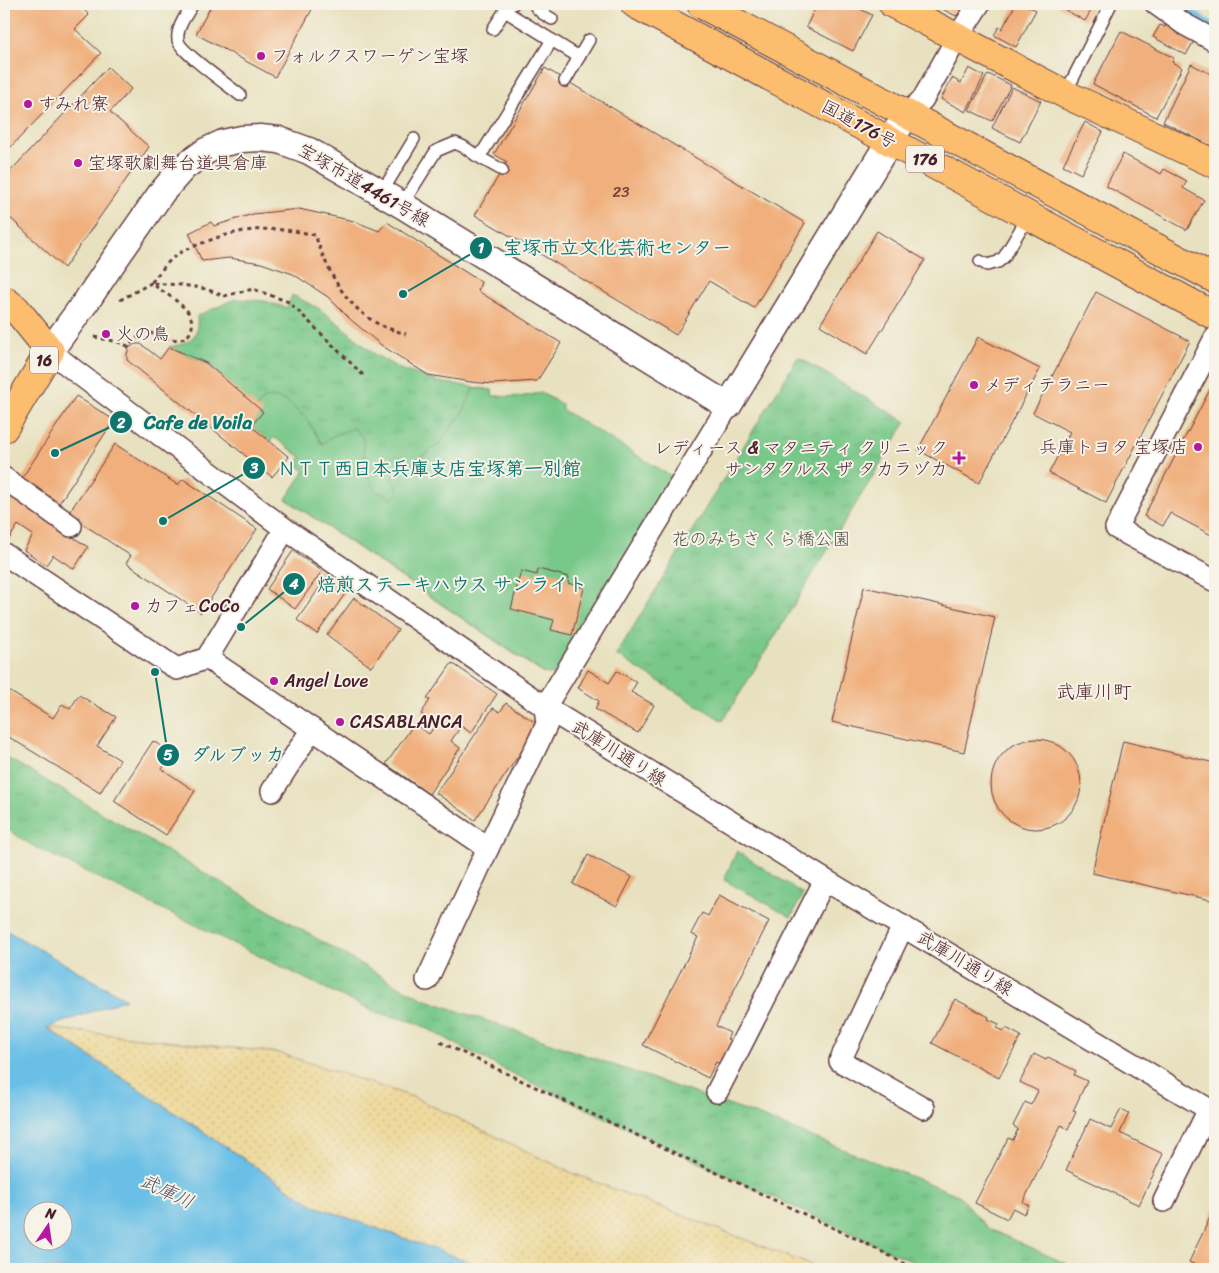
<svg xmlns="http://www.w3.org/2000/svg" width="1219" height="1273" viewBox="0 0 1219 1273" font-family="Sriracha,'Klee One',sans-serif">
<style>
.grass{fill:url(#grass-tufts);stroke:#61745a}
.sand{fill:url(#sand-dots);stroke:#9c7c64}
.garden{fill:#78c889;stroke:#61745a}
.water{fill:#69bfe6;stroke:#5a6f88;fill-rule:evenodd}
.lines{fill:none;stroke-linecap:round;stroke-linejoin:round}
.stream{stroke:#69bfe6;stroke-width:8}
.building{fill:#f0af7b}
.service-casing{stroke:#623c41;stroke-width:14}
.minor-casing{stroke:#623c41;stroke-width:24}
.tertiary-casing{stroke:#623c41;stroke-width:29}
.primary-casing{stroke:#623c41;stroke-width:30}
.trunk-casing{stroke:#623c41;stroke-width:30}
.path{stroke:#623c41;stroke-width:3;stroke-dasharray:4 4;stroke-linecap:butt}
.service{stroke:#fff;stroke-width:11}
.minor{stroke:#fff;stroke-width:21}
.tertiary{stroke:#fff;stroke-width:26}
.primary{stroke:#fcbd6e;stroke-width:28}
.trunk{stroke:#fcbd6e;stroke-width:28}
.poi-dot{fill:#b5179e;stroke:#f7f3e8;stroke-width:2}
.labels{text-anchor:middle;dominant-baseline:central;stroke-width:4;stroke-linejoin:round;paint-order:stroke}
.number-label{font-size:15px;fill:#74433f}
.shield{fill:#f7f3e8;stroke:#7e5f64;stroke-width:1}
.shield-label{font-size:16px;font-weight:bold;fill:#4a1f2b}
.poi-label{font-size:18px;fill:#4a1f2b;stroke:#f7f3e8;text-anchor:start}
.street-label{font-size:18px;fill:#4a1f2b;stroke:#f7f3e8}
.park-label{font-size:18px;fill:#585247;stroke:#f7f3e8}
.neighbourhood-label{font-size:19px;fill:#4a1f2b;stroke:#f7f3e8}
.water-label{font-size:19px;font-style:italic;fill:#534f63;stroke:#f7f3e8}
.leader{fill:none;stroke:#0f766e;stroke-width:2}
.callout-dot{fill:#0f766e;stroke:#f7f3e8;stroke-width:2}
.mark-label{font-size:15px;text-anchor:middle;font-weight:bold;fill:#fff}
.callout-label{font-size:19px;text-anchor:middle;font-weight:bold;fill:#0f766e;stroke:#f7f3e8;stroke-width:4;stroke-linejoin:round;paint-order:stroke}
</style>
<defs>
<pattern id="grass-tufts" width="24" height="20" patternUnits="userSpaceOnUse" patternTransform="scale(1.25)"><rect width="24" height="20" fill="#78c889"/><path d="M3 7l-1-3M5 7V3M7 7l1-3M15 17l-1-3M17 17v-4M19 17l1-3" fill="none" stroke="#69ab76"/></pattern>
<pattern id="sand-dots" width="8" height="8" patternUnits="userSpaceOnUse" patternTransform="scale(1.25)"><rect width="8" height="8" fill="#eeda9e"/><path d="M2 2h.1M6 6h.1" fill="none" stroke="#cebb88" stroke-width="1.8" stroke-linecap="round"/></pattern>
</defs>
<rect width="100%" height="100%" fill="#f7f3e8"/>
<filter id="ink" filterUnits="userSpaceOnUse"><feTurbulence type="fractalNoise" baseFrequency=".02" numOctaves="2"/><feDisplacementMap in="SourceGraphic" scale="10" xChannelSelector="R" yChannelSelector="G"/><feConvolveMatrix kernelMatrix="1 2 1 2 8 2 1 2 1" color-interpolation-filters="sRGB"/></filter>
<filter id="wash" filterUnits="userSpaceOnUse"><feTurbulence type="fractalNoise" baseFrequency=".0096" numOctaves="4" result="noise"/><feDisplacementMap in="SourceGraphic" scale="20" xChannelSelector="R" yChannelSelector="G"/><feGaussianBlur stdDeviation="1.12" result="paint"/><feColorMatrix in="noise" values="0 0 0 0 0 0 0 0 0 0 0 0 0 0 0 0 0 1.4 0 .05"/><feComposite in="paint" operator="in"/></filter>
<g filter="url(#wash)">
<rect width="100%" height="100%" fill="#e8e1bf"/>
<!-- grass -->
<g class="grass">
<path d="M292,295L318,308L338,323L374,354L400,369L439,382L492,390V396L520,397L541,393L563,405L561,408L544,674L286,499L305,471L297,465L301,457L274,437L262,412L206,363L169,347C190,343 199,339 197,316L235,299L265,301L287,308Z"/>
<polygon points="798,357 906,422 723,721 616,655"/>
<polygon points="4,756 393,983 424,999 757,1115 958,1195 987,1228 1078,1269 928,1269 755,1189 503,1069 417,1023 372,1011 31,845 4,827"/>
<polygon points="737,851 803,894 791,917 724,880"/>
</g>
<!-- sand -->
<polygon class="sand" points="47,1028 279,1053 413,1097 572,1173 821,1269 489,1269 315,1206"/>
<!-- garden -->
<polygon class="garden" points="474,388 492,390 492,396 520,397 541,393 563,405 561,409 676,479 557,676 544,673 286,499 305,471 297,465 301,457 274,437 270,442 251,426 262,412 257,407 264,399 273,397 287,401 306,418 322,444 331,437 353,428 363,437 365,472 376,491 393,499 400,493 391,478 438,445 463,412"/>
<!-- water -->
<path class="water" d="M4,929L126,999L47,1028L315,1206L489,1269H4ZM32,1210H62V1240H32Z"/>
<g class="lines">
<!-- stream -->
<polyline class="stream" points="1177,4 1215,29"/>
</g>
<g id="blocks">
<!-- building -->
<g class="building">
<polygon points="14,4 78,4 89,15 75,29 101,53 4,154 4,15"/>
<polygon points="212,4 315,4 275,77 196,34"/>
<polygon points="817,4 850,4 872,15 853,51 806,27"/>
<polygon points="932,4 969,4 956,16"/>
<polygon points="1016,4 1024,4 1036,10 1016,47 994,35 999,27 1002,29"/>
<polygon points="1055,4 1095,4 1085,21"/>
<polygon points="1167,23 1195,39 1186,55 1153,37 1160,25 1165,27"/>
<polygon points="1121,31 1174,58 1172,62 1182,68 1156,117 1093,84"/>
<polygon points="1191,64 1211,74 1215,66 1215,148 1163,122"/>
<polygon points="108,67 131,89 110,112 149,147 64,268 4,212 4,178"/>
<polygon points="545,68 805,223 754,308 709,281 676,335 475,215 507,162 494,154"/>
<polygon points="969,68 984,76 966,112 941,99 952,78 961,83"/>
<polygon points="988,74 1011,85 992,121 969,110"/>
<polygon points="1012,87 1041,101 1020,142 992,128"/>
<polygon points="1085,122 1103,132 1081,174 1063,165"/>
<polygon points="1123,154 1161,174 1164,169 1187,181 1183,188 1204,200 1187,230 1106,186"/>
<polygon points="299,209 354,221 379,231 387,222 481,282 478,291 561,343 537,381 492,384 471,382 428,375 381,345 350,319 328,297 293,274 261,263 229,258 202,261 189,233 211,222 214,226 253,214"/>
<polygon points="877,231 925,260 867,354 820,325"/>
<polygon points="1096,292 1190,341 1106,503 1049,473 1070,432 1033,413"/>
<polygon points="978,337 1040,369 979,483 918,450"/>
<polygon points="135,344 141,344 160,359 169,347 206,363 263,412 251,426 289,457 272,477 127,360 127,354 129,348"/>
<polygon points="1215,380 1215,537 1170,513 1163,526 1144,516"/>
<polygon points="76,396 114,420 58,505 20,481"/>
<polygon points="115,444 178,485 183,479 257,529 201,613 126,563 131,556 68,514"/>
<polygon points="8,494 88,547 74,569 53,555 46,565 24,550 33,535 18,525 7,542 4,540 4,501"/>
<polygon points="293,551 322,571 295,609 267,589"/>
<polygon points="538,569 569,577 568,583 584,588 572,635 551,630 554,620 511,609 521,571 537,575"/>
<polygon points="329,574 349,588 317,634 297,620"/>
<polygon points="864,587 995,617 964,752 832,722"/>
<polygon points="354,598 398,630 371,667 327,635"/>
<polygon points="452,663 497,694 471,733 461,726 451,741 460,748 429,794 386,764 414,724 429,734 436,724 421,714 430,700 427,699"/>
<polygon points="588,670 609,683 617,671 637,682 631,692 654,705 638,733 595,709 599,701 578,688"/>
<polygon points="4,688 53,718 62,704 70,709 79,695 116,717 97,746 120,760 100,793 4,734"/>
<polygon points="506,703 539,725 475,820 436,793 493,708 500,712"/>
<circle cx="1036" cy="784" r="45"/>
<polygon points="153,741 172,753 162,769 195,791 166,835 114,801"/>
<polygon points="1123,741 1215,763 1215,901 1092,873"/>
<polygon points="588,855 632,877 617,906 573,884"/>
<polygon points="719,895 769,921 716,1026 730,1033 727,1039 731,1041 719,1063 716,1062 708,1078 643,1045 698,937 691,934 702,913 708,916"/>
<polygon points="955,999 989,1017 988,1019 999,1024 997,1028 1004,1031 1006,1028 1021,1036 999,1078 932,1043"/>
<polygon points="1034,1054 1046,1060 1048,1057 1076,1071 1074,1075 1087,1081 1073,1111 1076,1112 1068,1129 1061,1125 1023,1202 1029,1205 1024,1214 1013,1208 1007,1219 975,1203 1008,1138 1013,1140 1018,1129 1013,1126 1025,1102 1031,1105 1038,1091 1020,1082"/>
<polygon points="1121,1109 1129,1113 1120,1133 1163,1154 1139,1205 1066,1170 1090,1119 1111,1129"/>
<polygon points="1215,1207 1215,1269 1204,1269 1189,1262"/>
</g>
</g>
</g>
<g filter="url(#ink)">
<use href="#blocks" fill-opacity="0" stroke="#623c41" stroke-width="1"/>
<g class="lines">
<defs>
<g id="service">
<path d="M193,4C187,14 176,28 178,40C179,51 229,86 240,95"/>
<polyline points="536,4 536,7 542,13 552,19"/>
<polyline points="505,11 579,57 565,81"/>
<polyline points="493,29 508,6 513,4"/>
<polyline points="579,57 589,40"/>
<polyline points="1065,94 1111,4"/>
<polyline points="477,156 502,170"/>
<polyline points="382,192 414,139"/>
<polyline points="402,205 436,151 455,143 464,147 477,156 484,150 552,40"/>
<polyline points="980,261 987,265 998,262 1004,257 1029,215"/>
</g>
<g id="minor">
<polyline points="1156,4 1184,24 1215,41"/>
<polyline points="907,114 923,99 957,38 979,4"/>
<polyline points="1215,338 1116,528 1215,581"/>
<polyline points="50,351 75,371 285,529 545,707 825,880 1215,1113"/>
<polyline points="4,478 71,526"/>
<polyline points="4,554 177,669 207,658 285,529"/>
<polyline points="207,658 488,848"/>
<polyline points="272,791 312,729"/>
<polyline points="903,926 840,1061 924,1108"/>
<polyline points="427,980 488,848 547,724 545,707 728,406"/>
<polyline points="717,1092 825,880"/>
<polyline points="1164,1201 1209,1109"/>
</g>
<polyline id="tertiary" points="50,351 90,296 108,269 162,192 184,167 206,151 223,143 242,139 260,138 279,140 309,151 402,205 728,406 880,157 907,114"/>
<polyline id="primary" points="4,300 16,309 50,351 4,428"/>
<g id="trunk">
<polyline points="635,4 1215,316"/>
<polyline points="701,4 1215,279"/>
<polyline points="893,4 1065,94 1215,164"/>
</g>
</defs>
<!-- service casing -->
<use href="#service" class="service-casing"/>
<!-- minor casing -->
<use href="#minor" class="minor-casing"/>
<!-- tertiary casing -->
<use href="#tertiary" class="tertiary-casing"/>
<!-- primary casing -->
<use href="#primary" class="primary-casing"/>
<!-- trunk casing -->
<use href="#trunk" class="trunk-casing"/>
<!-- path -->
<g class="path">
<path d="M120,300L151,283C163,292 178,300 188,312C191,317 193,322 192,327C188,349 158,336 145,331L128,346L129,348"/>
<polyline points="94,337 118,342 128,346"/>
<path d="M363,375L289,302L253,289L224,296L206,289L183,285L151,283C158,275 166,263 174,257C182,250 195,246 205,242C244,227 275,226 315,235C328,271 344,306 380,325C388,329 397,331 406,334"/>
<polyline points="440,1042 863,1242 915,1269"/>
</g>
<!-- service -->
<use href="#service" class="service"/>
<!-- minor -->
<use href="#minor" class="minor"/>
<!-- tertiary -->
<use href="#tertiary" class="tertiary"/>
<!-- primary -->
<use href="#primary" class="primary"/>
<!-- trunk -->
<use href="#trunk" class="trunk"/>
</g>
</g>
<!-- markers -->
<g class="poi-dot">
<circle cx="261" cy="56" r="5"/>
<circle cx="28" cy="104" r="5"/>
<circle cx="78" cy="163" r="5"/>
<circle cx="106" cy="334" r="5"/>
<circle cx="974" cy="385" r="5"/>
<circle cx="1198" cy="447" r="5"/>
<path d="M956.5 450.5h5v5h5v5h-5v5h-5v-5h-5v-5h5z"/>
<circle cx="135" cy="606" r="5"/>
<circle cx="274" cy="681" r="5"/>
<circle cx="340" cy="722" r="5"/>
</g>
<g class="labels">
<!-- number labels -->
<g class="number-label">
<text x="621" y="192">23</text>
</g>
<!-- shield labels -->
<g class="shield">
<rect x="906" y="145.5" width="38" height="27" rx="4"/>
<rect x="30" y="346.5" width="28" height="27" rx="4"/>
</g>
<g class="shield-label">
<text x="925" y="159">176</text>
<text x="44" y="360">16</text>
</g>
<!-- poi labels -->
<g class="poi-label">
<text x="271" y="56">フォルクスワーゲン宝塚</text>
<text x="38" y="104">すみれ寮</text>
<text x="88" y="163">宝塚歌劇舞台道具倉庫</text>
<text x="116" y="334">火の鳥</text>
<text x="984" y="385">メディテラニー</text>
<text x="1188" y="447" text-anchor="end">兵庫トヨタ 宝塚店</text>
<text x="948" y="448" text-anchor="end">レディース &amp; マタニティ クリニック<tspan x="948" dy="21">サンタクルス ザ タカラヅカ</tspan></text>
<text x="145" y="606">カフェCoCo</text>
<text x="284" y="681">Angel Love</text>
<text x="350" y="722">CASABLANCA</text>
</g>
<!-- street labels -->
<g class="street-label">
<text transform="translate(859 124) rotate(28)">国道176号</text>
<text transform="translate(364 185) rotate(30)">宝塚市道4461号線</text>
<text transform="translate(619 753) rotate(32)">武庫川通り線</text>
<text transform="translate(965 963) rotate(31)">武庫川通り線</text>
</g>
<!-- park labels -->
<g class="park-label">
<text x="761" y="539">花のみちさくら橋公園</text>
</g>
<!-- neighbourhood labels -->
<g class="neighbourhood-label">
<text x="1094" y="691">武庫川町</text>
</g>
<!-- water labels -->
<g class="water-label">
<text transform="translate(167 1191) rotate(25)">武庫川</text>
</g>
</g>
<!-- callouts -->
<path class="leader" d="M403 294L481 248M55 453L121 422M163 521L254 468M241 627L294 584M155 672L168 755"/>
<g class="callout-dot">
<circle cx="403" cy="294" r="5"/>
<circle cx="55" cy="453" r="5"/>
<circle cx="163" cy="521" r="5"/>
<circle cx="241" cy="627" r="5"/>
<circle cx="155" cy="672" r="5"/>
<circle cx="481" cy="248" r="12"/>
<circle cx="121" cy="422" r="12"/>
<circle cx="254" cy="468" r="12"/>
<circle cx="294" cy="584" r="12"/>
<circle cx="168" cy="755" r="12"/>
</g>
<g class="mark-label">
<text x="481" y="253">1</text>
<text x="121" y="428">2</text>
<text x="254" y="473">3</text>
<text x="294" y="589">4</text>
<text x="168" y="760">5</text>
</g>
<g class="callout-label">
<text x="617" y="254">宝塚市立文化芸術センター</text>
<text x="198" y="429">Cafe de Voila</text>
<text x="429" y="475">ＮＴＴ西日本兵庫支店宝塚第一別館</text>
<text x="452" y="591">焙煎ステーキハウス サンライト</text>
<text x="238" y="761">ダルブッカ</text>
</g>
<!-- margin -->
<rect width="1219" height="1273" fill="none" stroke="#f7f3e8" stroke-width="20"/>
<!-- north arrow -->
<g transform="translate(48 1226) rotate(13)"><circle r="24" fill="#f7f3e8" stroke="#b29e9c"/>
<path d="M0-4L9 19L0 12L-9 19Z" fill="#b5179e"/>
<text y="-8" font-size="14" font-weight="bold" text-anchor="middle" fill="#4a1f2b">N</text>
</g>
</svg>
